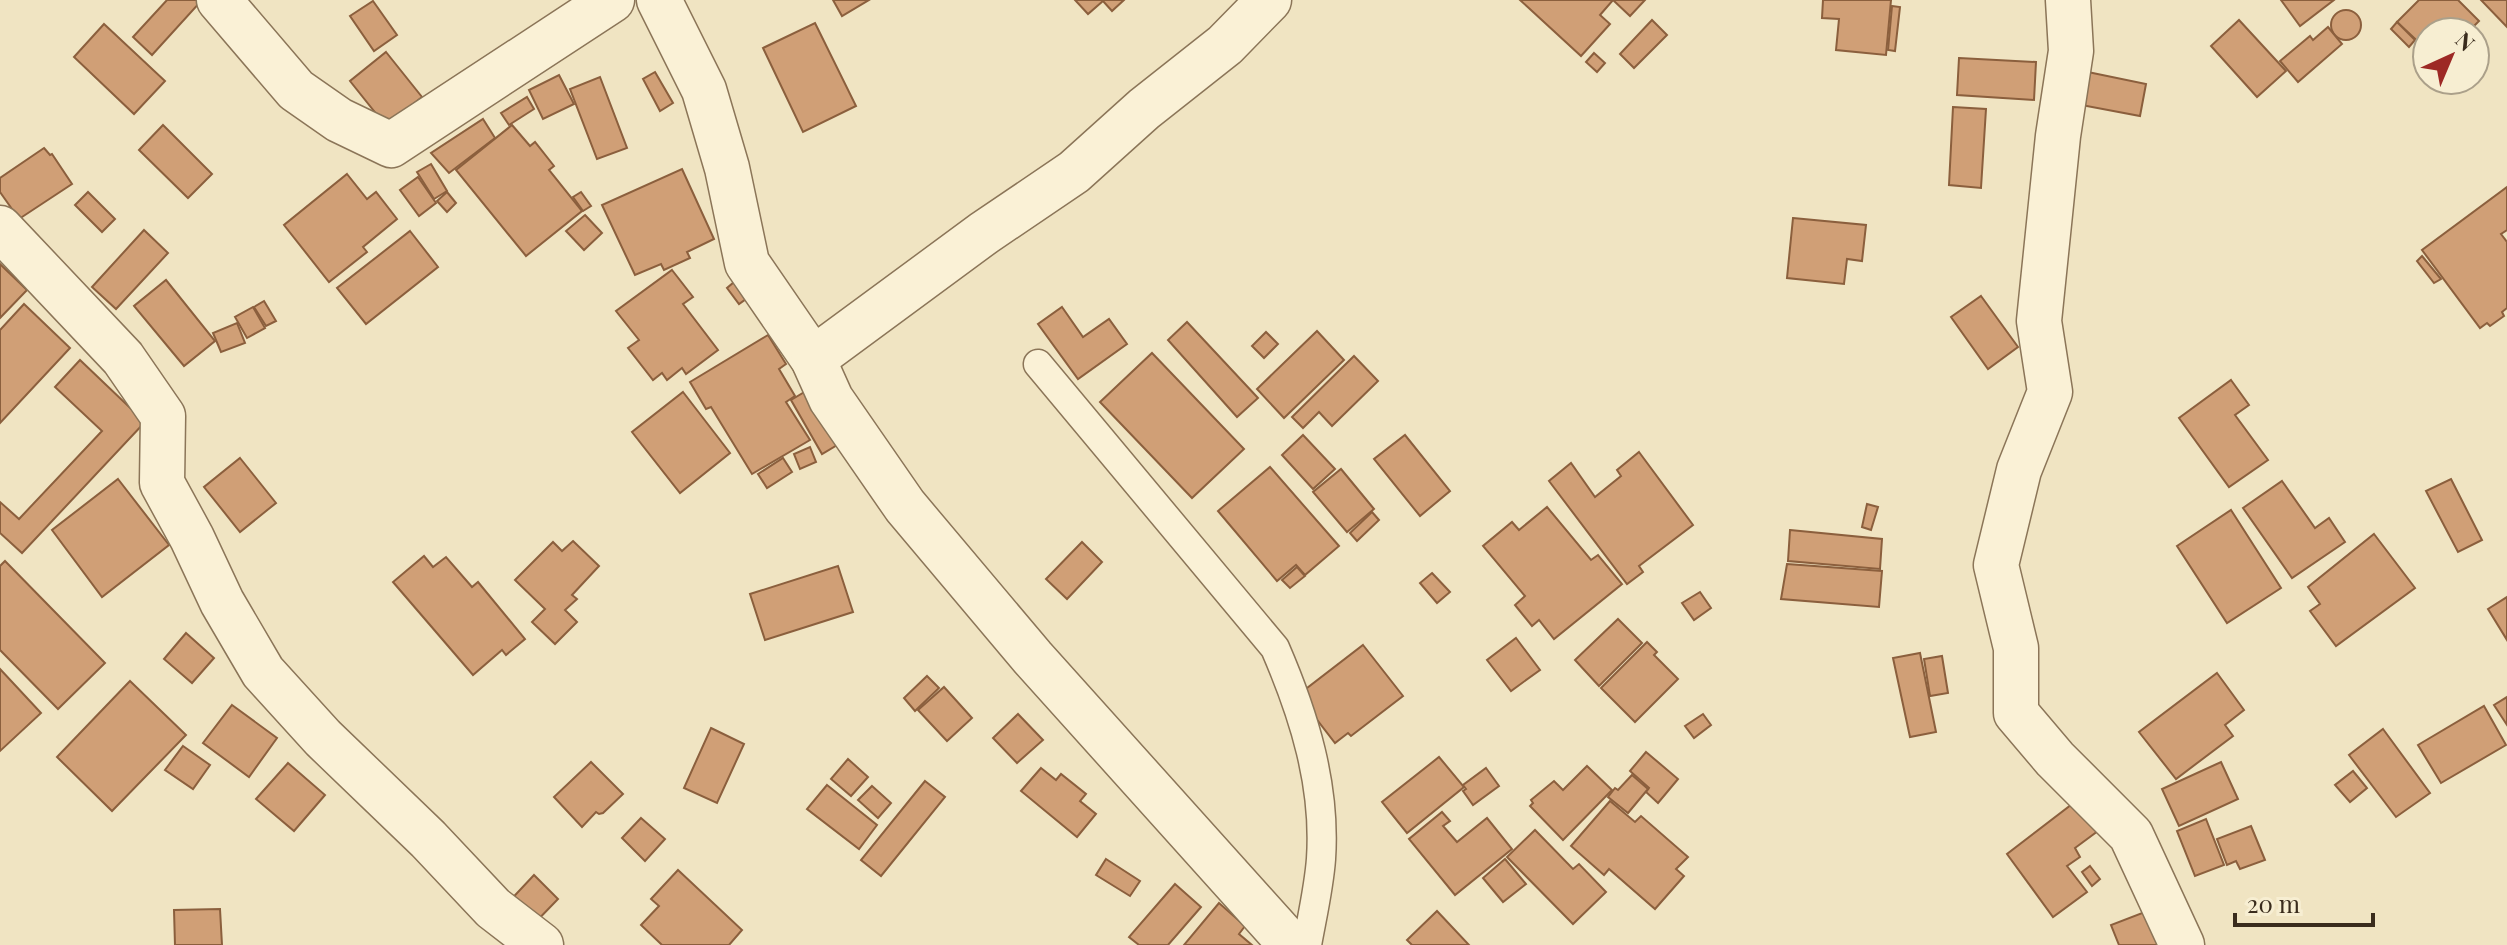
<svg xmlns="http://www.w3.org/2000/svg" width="2507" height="945" viewBox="0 0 2507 945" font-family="'Playfair Display',serif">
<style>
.building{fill:#d09f76;stroke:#8b5f3d;stroke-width:2}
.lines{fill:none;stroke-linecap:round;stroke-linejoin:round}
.lane-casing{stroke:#8b7558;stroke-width:31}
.street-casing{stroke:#8b7558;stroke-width:47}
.lane{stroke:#faf1d6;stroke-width:28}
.street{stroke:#faf1d6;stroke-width:44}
</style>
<rect width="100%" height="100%" fill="#f0e4c2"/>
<!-- building -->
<g class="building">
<polygon points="167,0 202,0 152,55 133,37"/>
<polygon points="833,0 869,0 842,16"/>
<polygon points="1075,0 1124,0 1112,11 1103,1 1088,14"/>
<polygon points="1520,0 1645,0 1630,16 1613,0 1600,15 1610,24 1581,56"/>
<polygon points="1823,0 1891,0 1886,55 1836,50 1839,19 1822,18"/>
<polygon points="2281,0 2334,0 2300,26"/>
<polygon points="2419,0 2458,0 2479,21 2468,32 2427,32 2427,50 2397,22"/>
<polygon points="2481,0 2507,0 2507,27"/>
<polygon points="373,1 397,35 374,51 350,16"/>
<polygon points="1892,6 1900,7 1895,51 1888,50"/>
<circle cx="2346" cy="25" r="15"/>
<polygon points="1652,20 1667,35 1634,68 1620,54"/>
<polygon points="2239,20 2286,71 2257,97 2211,46"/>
<polygon points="2397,22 2415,40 2409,47 2391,29"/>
<polygon points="815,23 856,106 803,132 763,48"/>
<polygon points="104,24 165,81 134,114 74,57"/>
<polygon points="2328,27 2342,44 2298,82 2280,61 2310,36 2313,40"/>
<polygon points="386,52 422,97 386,126 350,81"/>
<polygon points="1594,53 1605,63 1597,72 1586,62"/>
<polygon points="1959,58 2036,62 2034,100 1957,95"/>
<polygon points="2083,71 2146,84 2140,116 2076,104"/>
<polygon points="655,72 673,103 660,111 643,79"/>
<polygon points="559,75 574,104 543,119 529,90"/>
<polygon points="600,77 627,148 597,159 570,89"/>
<polygon points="527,97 534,109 509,125 501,113"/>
<polygon points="1953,107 1986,109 1981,188 1949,185"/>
<polygon points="483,119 495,138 449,173 431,153"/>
<polygon points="163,125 212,174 188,198 139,150"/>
<polygon points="512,125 530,146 535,142 554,166 549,170 582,211 526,256 456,170"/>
<polygon points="44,148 50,155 52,154 72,184 19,219 0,192 0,178"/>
<polygon points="431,164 447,191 434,199 417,172"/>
<polygon points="682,169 714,239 687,252 690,258 664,270 661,264 635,275 602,205"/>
<polygon points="347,174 367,199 376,192 397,219 363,247 367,252 329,282 284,225"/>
<polygon points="418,177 436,203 419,216 400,190"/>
<polygon points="2507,187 2507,230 2501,234 2507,242 2507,308 2502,312 2504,316 2490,326 2487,323 2480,328 2422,250"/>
<polygon points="88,192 115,219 102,232 75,205"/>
<polygon points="447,192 456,203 447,212 437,201"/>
<polygon points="581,192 591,206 583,211 573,197"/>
<polygon points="585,215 602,233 584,250 566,231"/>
<polygon points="1793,218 1866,225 1862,261 1847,259 1844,284 1787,278"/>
<polygon points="144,230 168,253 116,309 92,287"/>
<polygon points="410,231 438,267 366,324 337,288"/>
<polygon points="2422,256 2441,279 2434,283 2417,261"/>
<polygon points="0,264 27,290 0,318"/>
<polygon points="672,270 693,297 683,304 718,350 686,374 682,368 667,380 662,373 653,380 628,348 639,340 616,311"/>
<polygon points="740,277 753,294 739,304 727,288"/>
<polygon points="166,280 215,341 184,366 134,306"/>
<polygon points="1981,296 2018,347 1988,369 1951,317"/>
<polygon points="264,301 276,321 266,326 254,307"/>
<polygon points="24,304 70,348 0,423 0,330"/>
<polygon points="253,307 265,328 247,338 235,317"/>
<polygon points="1062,307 1083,337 1109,319 1127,344 1078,379 1038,324"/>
<polygon points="1187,322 1258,398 1237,417 1168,340"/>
<polygon points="237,323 245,343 221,352 213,333"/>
<polygon points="1317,331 1344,360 1284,418 1257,389"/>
<polygon points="1266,332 1278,344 1264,358 1252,346"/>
<polygon points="768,335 786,364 779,369 795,396 786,402 810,440 752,474 711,407 706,409 690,382"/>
<polygon points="1152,353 1244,449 1192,498 1100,402"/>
<polygon points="1354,356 1378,381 1332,426 1319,412 1303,428 1292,417"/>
<polygon points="80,360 145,422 22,553 0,533 0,502 19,519 102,431 55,387"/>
<polygon points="2231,380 2249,405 2235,415 2268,460 2229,487 2179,418"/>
<polygon points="818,384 849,438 822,454 791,400"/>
<polygon points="683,392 730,453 680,493 632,432"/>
<polygon points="1303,435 1335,469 1313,489 1282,455"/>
<polygon points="1405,435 1450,491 1420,516 1374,459"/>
<polygon points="810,447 816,462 800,469 794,454"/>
<polygon points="1639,452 1693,525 1639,566 1643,572 1627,584 1549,481 1571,463 1595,497 1621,476 1617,470"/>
<polygon points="240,458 276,503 240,532 204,487"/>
<polygon points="783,458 792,472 767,488 758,474"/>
<polygon points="1270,467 1339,546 1305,575 1296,565 1277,581 1218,511"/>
<polygon points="1341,469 1374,509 1347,532 1313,492"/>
<polygon points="118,479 169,545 102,597 52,530"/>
<polygon points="2451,479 2482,540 2458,552 2426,491"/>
<polygon points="2282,481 2315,528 2329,518 2345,542 2292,578 2243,508"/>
<polygon points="1867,504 1878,507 1871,530 1862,527"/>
<polygon points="1547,507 1591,560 1598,555 1622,584 1554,639 1539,620 1532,626 1515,605 1525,596 1483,546 1512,522 1519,530"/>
<polygon points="2231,510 2281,588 2227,623 2177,546"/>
<polygon points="1372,512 1379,520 1357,541 1350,533"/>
<polygon points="1790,530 1882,539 1880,569 1788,561"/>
<polygon points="2374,534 2415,588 2336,646 2310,611 2320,604 2308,587"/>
<polygon points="573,541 599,566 572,595 577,599 565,610 577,622 555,644 532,622 545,609 515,580 553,542 562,551"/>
<polygon points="1082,542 1102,562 1067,599 1046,579"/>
<polygon points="424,556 433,567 446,557 472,587 478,582 525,639 506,655 502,650 473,675 393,582"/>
<polygon points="5,561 105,663 58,709 0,650 0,566"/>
<polygon points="1787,564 1882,571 1879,607 1781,599"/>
<polygon points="838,566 853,612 765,640 750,594"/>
<polygon points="1297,567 1305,576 1290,588 1282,580"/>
<polygon points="1432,573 1450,592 1437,603 1420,583"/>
<polygon points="1700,592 1711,608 1694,620 1682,603"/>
<polygon points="2507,597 2507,640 2488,609"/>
<polygon points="1618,619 1642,643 1599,686 1575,660"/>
<polygon points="186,633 214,658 192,683 164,659"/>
<polygon points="1516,638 1540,670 1511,691 1487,660"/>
<polygon points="1647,642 1657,652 1654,655 1678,679 1635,722 1601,688"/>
<polygon points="1363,645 1403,696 1351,736 1348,733 1335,743 1298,695"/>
<polygon points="1920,653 1936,732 1910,737 1893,658"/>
<polygon points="1942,656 1948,693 1930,696 1924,659"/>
<polygon points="0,669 41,713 0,751"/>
<polygon points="2217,673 2244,710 2225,725 2233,736 2176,779 2139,732"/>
<polygon points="927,676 939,688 915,711 904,698"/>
<polygon points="130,681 186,735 112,811 57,757"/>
<polygon points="944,687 972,718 947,741 918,710"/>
<polygon points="2507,697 2507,725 2494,705"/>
<polygon points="232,705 277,738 249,777 203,743"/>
<polygon points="2484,706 2506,745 2441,783 2418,745"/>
<polygon points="1018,714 1043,740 1017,763 993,738"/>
<polygon points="1703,714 1711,725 1694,738 1685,726"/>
<polygon points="711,728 744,744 717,803 684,788"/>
<polygon points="2383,729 2430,793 2396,817 2349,755"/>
<polygon points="183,746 210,765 193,789 165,770"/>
<polygon points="1646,752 1678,779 1658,803 1646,792 1649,788 1630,771"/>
<polygon points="1439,757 1464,787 1407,833 1382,802"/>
<polygon points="848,759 868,777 851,796 831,779"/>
<polygon points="591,762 623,794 603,813 599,814 596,812 582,827 554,797"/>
<polygon points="2221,762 2238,799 2179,826 2162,789"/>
<polygon points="288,763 325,795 294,831 256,799"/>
<polygon points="1587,766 1612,790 1563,840 1530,806 1533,803 1531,800 1554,781 1563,790"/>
<polygon points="1041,768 1056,780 1061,774 1086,794 1080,801 1096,814 1077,837 1021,791"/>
<polygon points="1486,768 1499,786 1473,805 1463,791 1466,789 1463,785"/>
<polygon points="2353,771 2367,788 2350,802 2335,785"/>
<polygon points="1632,775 1648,789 1628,813 1608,797 1615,788 1618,790"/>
<polygon points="925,781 945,797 881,876 861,860"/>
<polygon points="827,785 877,825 859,849 807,809"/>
<polygon points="872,786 891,803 878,818 858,800"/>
<polygon points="2084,795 2106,825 2075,848 2080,857 2067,866 2087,892 2053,917 2007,854"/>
<polygon points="1610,801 1635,822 1641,816 1688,857 1676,869 1684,876 1655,909 1609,869 1604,875 1571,846"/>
<polygon points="1442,812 1450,821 1443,826 1457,842 1487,818 1512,849 1455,895 1409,839"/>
<polygon points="641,818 665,839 645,861 622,838"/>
<polygon points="2206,819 2224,865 2195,876 2177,831"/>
<polygon points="2251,826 2265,860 2240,869 2236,861 2227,865 2217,839"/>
<polygon points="1535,830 1573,869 1579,864 1606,892 1573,924 1507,857"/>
<polygon points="1106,859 1140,881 1130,896 1096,875"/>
<polygon points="1505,859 1526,884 1503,902 1483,878"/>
<polygon points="2090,866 2100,879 2092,886 2082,872"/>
<polygon points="678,870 742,930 729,945 662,945 641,925 659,906 651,899"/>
<polygon points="534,875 558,899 527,931 503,908"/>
<polygon points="1175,884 1201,907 1168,945 1139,945 1129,937"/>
<polygon points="1219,903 1245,926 1239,934 1252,945 1184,945"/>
<polygon points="220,909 222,945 175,945 174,910"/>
<polygon points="2150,910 2163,945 2119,945 2111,925"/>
<polygon points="1437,911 1469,945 1412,945 1407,940"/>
</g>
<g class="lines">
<defs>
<path id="lane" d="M1038,364L1275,648C1304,715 1326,785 1321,859C1319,887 1312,917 1307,945"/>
<g id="street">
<polyline points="219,0 296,90 339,120 391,145 612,0"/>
<polyline points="659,0 704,90 727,168 747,263 813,359 831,399 905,506 1033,658 1291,945"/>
<polyline points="2068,0 2071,51 2058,136 2039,321 2050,392 2019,470 1996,565 2016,648 2016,713 2055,759 2131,835 2182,945"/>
<polyline points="0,228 123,358 163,416 162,483 192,538 222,602 263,672 323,738 428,839 493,908 541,945"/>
<polyline points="813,359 984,233 1074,172 1144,109 1225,45 1269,0"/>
</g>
</defs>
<!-- lane casing -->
<use href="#lane" class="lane-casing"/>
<!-- street casing -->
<use href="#street" class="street-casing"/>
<!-- lane -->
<use href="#lane" class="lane"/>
<!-- street -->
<use href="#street" class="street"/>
</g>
<!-- north arrow -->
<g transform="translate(2451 56) rotate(44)"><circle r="38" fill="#f7eed2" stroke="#aba08a" stroke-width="2"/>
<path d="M0-6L14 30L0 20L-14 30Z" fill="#9d2925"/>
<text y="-12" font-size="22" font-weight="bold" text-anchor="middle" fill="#3a2c1d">N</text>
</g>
<!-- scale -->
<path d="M2235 913v12h138v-12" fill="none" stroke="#3a2c1d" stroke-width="4"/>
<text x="2247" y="913" font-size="24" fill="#3a2c1d" stroke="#f7eed2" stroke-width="6" paint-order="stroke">20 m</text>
</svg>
